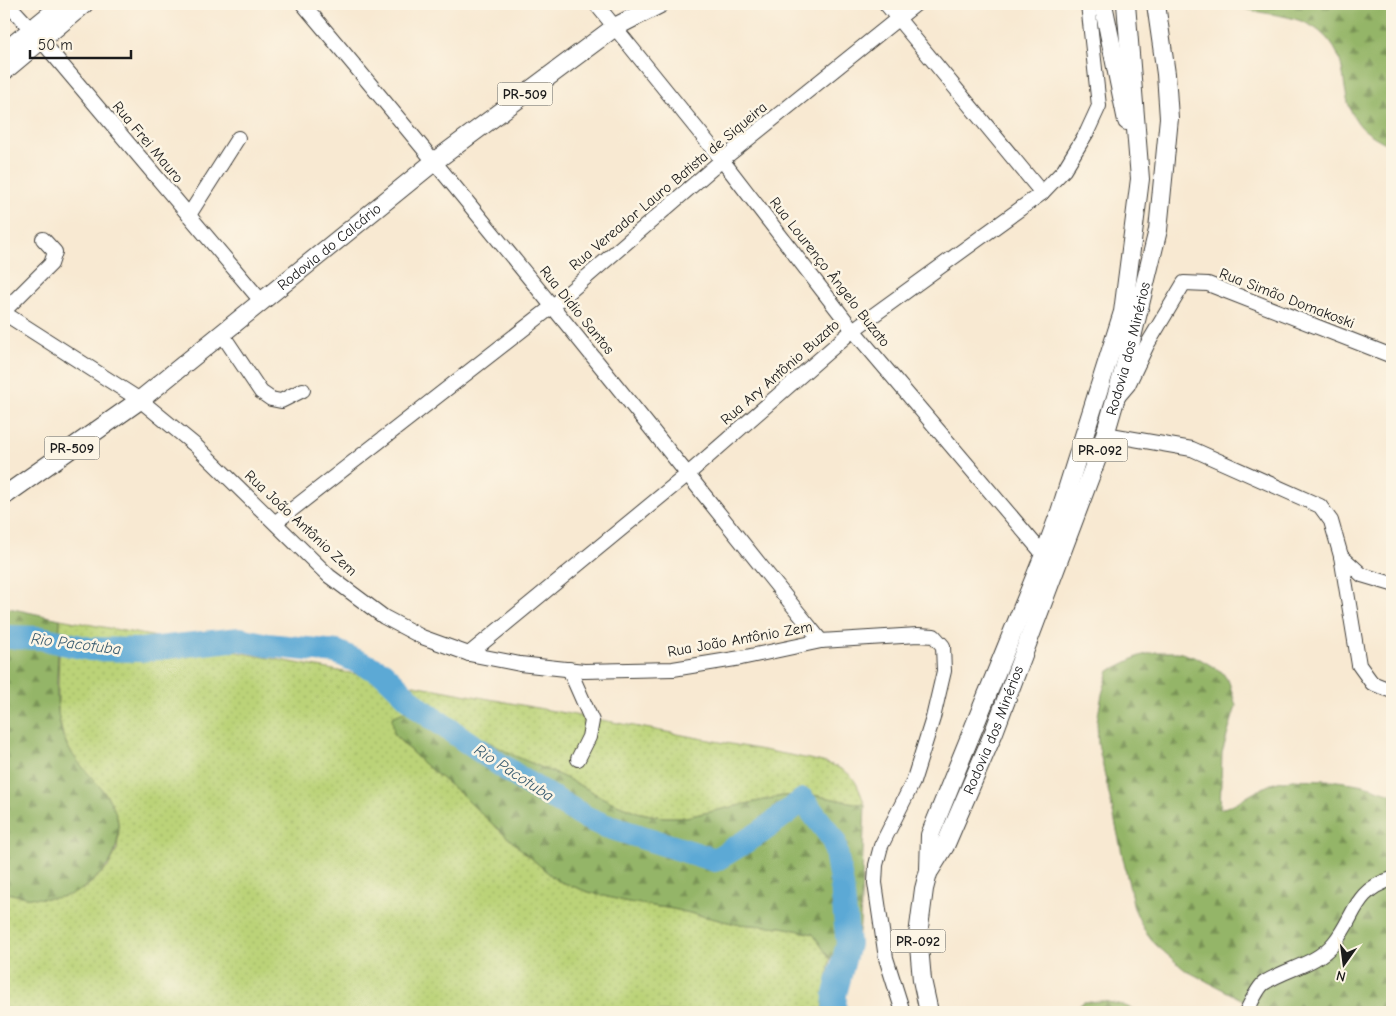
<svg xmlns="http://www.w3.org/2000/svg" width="1396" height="1016" viewBox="0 0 1396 1016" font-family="'Comic Neue',sans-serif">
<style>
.grass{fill:url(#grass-dots);stroke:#6c784a}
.forest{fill:url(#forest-firs);stroke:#586842}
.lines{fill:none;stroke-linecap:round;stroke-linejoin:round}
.river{stroke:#5ba9d5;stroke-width:24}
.minor-casing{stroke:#3d3b37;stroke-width:16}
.major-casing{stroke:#3d3b37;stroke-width:20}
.minor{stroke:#fff;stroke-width:14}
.major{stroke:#fff;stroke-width:18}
.labels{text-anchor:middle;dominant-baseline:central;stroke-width:5;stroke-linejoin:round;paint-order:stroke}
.shield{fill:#fcf5e5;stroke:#5f5d58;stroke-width:1}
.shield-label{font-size:14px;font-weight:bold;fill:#1c1c1c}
.street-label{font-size:15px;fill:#1c1c1c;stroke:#fcf5e5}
.water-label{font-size:16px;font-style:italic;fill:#385b6f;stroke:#fcf5e5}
</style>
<defs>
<pattern id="grass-dots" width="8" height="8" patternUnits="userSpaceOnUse" patternTransform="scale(1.25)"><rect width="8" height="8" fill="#bbd378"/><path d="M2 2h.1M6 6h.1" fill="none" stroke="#a0b567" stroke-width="1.8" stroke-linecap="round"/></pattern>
<pattern id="forest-firs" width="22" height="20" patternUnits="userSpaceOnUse" patternTransform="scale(1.25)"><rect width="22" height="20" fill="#94b568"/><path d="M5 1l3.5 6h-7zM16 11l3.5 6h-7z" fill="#789255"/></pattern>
</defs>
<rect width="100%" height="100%" fill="#fcf5e5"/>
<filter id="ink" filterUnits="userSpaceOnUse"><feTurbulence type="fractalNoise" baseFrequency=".02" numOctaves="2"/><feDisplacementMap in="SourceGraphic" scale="10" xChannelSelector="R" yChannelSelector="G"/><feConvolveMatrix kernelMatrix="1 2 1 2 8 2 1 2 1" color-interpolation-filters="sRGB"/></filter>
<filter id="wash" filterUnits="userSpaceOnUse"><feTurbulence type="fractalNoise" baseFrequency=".0096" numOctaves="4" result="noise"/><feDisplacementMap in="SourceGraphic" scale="20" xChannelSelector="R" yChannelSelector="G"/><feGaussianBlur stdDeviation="1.12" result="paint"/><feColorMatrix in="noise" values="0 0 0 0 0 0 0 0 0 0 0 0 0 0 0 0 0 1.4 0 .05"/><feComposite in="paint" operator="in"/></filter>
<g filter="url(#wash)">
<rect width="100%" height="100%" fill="#f8e9d2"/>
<!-- grass -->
<path class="grass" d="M60,619L795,756C815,761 845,763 856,783C860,790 862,798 865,805L813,795L782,796L686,817H663L640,813L609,801L568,779L515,756L394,735L424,764L461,794L488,820L556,880L588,892L628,902L673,909L736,924L782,927L814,934L830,959L825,995L821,1012H4V892L12,894L84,889L108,867L117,850L119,830L117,817L108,797L74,759L63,736L58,713V689Z"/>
<!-- forest -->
<g class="forest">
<path d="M1232,4H1392V147C1381,140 1366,134 1358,123C1335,92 1355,60 1319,31C1294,11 1259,17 1232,4Z"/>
<path d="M4,607L60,619C59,653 52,704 63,736C75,772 124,794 118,836C115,860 107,868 90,883C67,904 32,900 4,892Z"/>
<path d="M1156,652H1178L1200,659L1222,672L1229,682L1236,706L1222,753L1220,809C1237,805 1254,791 1271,784C1292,776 1345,780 1367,786C1375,788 1384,792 1392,794V1012H1266L1185,970L1155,944L1143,928L1134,908L1098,744L1097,721L1102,694L1109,671L1139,656Z"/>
<polygon points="406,711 441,717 515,756 568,779 609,801 640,813 663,817 686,817 782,796 813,795 865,805 860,924 857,947 846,956 830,959 813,934 782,927 736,924 673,909 628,902 588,892 556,880 488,820 461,794 424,764 394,734 392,717"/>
<polygon points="1103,1001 1123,1005 1139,1012 1069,1012 1084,1002"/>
</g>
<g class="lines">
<!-- river -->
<polyline class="river" points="4,637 41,638 90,649 140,650 240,639 267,645 337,652 383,673 419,708 460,737 524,781 587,818 606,826 715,860 761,832 803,800 834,840 842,886 848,944 835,994 834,1012"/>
</g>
</g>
<g filter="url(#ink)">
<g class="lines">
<defs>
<g id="minor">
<polyline points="8,4 41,40 262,302"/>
<path d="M303,4C479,213 650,427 821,641"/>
<polyline points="596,4 722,160 853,330 1044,555"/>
<polyline points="886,4 1042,193"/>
<polyline points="189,215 238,138"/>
<polyline points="4,311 51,264 55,252 43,239"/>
<polyline points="4,313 140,400 196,446 329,576 384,617 422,637 469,654 520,664 584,671 673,669 741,658 821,641 918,635 934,636 943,646 944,671 933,718 913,782 881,846 876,865 875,883 886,958 903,1012"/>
<polyline points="222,334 261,392 271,399 281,401 303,390"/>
<polyline points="1117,398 1128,385 1147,345 1184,283 1208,284 1392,356"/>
<polyline points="1105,434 1192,449 1320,506 1331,521 1341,556 1362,575 1392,584"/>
<polyline points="276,522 553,306 722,160 916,4"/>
<polyline points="1341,556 1359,665 1372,683 1392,691"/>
<polyline points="469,654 688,474 853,330 1042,193 1064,170 1087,132 1099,106 1088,4"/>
<polyline points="569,669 592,721 589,737 578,759"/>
<path d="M1246,1012C1250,1005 1258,987 1264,983C1287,968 1316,965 1334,943C1356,916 1353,891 1392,879"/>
</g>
<g id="major">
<polyline points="1103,4 1127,121"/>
<polyline points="4,52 63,4"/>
<polyline points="4,71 84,4"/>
<path id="s1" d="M4,496L140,400L435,161L615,27L660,4"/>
<path id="s2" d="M930,870L945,846L994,732L1102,445L1125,366L1158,230L1169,118L1166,74L1156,4"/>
<polyline points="929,1012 922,980 918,935 924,889 929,870 930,835 1044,555 1060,512 1123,312 1140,179 1126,4"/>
</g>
</defs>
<!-- minor casing -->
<use href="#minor" class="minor-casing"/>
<!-- major casing -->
<use href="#major" class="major-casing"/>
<!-- minor -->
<use href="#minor" class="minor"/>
<!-- major -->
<use href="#major" class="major"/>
</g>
</g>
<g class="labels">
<!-- shield labels -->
<g class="shield">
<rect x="497.5" y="82.5" width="55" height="23" rx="4"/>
<rect x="44.5" y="436.5" width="55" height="23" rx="4"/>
<rect x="1072.5" y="438.5" width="55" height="23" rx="4"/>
<rect x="890.5" y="929.5" width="55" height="23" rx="4"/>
</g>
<g class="shield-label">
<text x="525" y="94">PR-509</text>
<text x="72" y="448">PR-509</text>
<text x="1100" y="450">PR-092</text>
<text x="918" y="941">PR-092</text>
</g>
<!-- street labels -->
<g class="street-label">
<text transform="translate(148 142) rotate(50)">Rua Frei Mauro</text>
<text transform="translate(668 186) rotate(-40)">Rua Vereador Lauro Batista de Siqueira</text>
<text stroke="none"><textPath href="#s1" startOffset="410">Rodovia do Calcário</textPath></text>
<text transform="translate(830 272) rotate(52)">Rua Lourenço Ângelo Buzato</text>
<text transform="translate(1287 298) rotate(21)">Rua Simão Domakoski</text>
<text transform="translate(577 310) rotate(51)">Rua Didio Santos</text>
<text stroke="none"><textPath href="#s2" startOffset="559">Rodovia dos Minérios</textPath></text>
<text transform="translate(780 372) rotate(-41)">Rua Ary Antônio Buzato</text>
<text transform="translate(301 523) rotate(43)">Rua João Antônio Zem</text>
<text transform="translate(740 639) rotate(-10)">Rua João Antônio Zem</text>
<text stroke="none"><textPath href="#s2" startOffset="154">Rodovia dos Minérios</textPath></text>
</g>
<!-- water labels -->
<g class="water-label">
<text transform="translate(76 644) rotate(7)">Rio Pacotuba</text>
<text transform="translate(514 773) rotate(33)">Rio Pacotuba</text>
</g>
</g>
<!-- margin -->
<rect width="1396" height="1016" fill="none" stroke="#fcf5e5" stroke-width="20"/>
<!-- north arrow -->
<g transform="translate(1344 964) rotate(194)" stroke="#fcf5e5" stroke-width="4" paint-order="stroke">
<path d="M0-4L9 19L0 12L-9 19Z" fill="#1c1c1c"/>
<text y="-8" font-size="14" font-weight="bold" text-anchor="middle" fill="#1c1c1c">N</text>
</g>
<!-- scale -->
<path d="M30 50v8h101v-8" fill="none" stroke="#1c1c1c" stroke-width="2.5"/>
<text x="38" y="50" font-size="15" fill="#1c1c1c" stroke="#fcf5e5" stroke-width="4" paint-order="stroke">50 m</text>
</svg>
